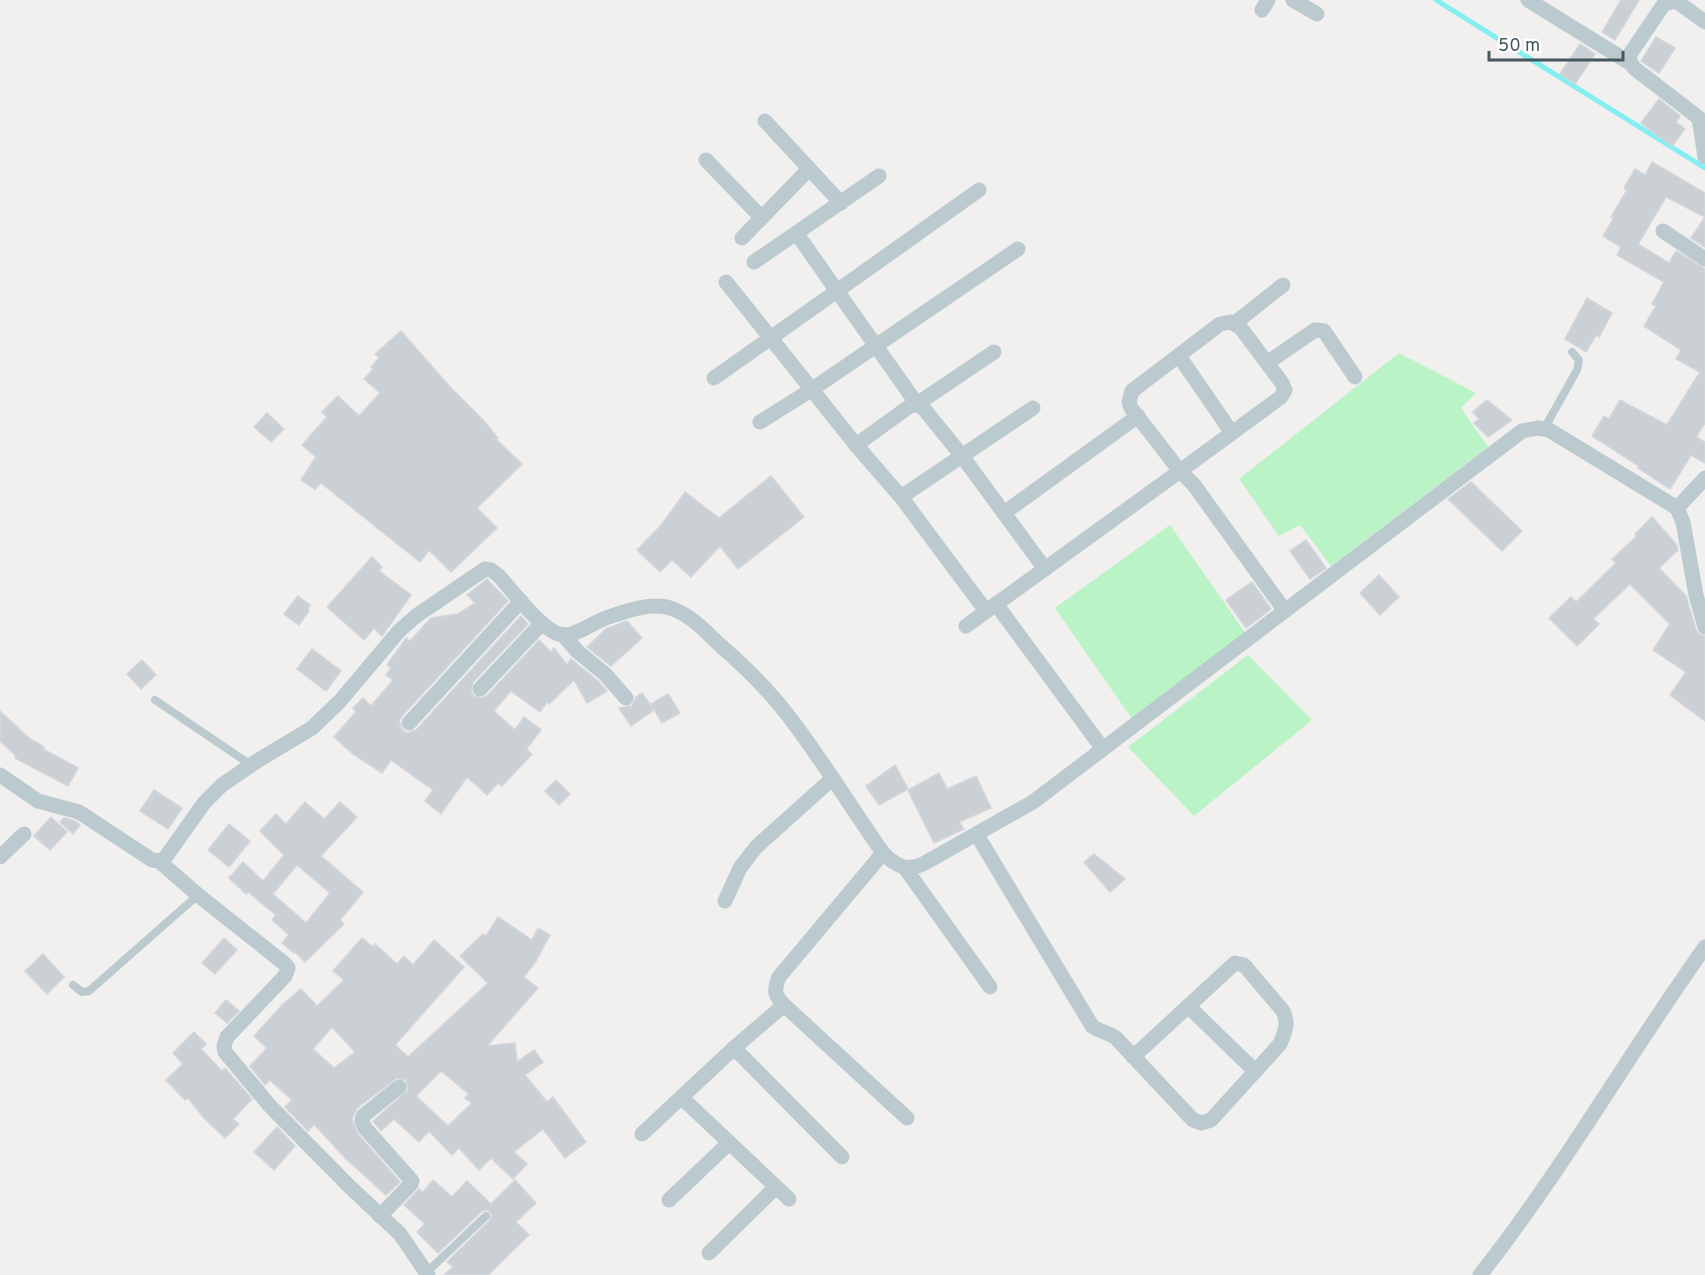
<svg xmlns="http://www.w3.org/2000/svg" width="1705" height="1275" viewBox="0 0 1705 1275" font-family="Overpass,sans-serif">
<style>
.green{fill:#baf3c6}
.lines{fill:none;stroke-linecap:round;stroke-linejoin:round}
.stream{stroke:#83eff3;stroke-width:5}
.building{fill:#cad0d4;stroke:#d2d6db;stroke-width:1.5;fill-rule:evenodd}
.service{stroke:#bbcacf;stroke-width:8}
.minor{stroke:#bbcacf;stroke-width:15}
</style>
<rect width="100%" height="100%" fill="#f2efef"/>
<!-- green -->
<g class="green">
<polygon points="1399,353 1476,393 1461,408 1488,447 1331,566 1300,525 1279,536 1239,479"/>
<polygon points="1170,525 1246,634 1132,719 1055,608"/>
<polygon points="1248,655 1312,720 1194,816 1128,747"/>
</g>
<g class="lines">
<!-- stream -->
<polyline class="stream" points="1436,0 1705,168"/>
</g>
<!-- building -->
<g class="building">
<polygon points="1621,0 1639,0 1615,40 1602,32"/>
<polygon points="1656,37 1675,48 1659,73 1641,61"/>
<polygon points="1580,44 1595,54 1575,84 1560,74"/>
<polygon points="1659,99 1680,116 1676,122 1685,129 1672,146 1641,123"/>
<polygon points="1652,162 1705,193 1705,247 1691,238 1705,217 1666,197 1638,244 1669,263 1676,251 1705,269 1705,423 1696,437 1705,442 1705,463 1691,455 1670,489 1638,468 1639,466 1592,436 1604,416 1609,419 1620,400 1667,425 1700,372 1676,359 1681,350 1644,326 1656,306 1652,304 1664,282 1617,255 1621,247 1603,236 1614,218 1611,217 1627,190 1624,188 1635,169 1645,175"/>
<polygon points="1587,298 1612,313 1599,337 1596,335 1586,352 1565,339"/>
<polygon points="401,331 452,389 484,421 498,438 496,439 522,464 477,508 497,528 451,572 429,550 420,562 321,483 315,489 301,480 316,457 302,445 327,417 322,412 338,396 359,416 380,393 364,379 373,369 371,367 379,358 375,354"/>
<polygon points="1487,400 1512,420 1488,437 1474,423 1479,419 1473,412"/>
<polygon points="267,413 284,429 271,442 254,427"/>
<polygon points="771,476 804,517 738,569 720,546 691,577 672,560 660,572 637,550 662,524 685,492 719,518"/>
<polygon points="1471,482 1522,531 1502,551 1448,499"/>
<polygon points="1652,517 1677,545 1678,550 1659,568 1686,596 1696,630 1699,634 1705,636 1705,721 1670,695 1686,672 1653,650 1670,624 1630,584 1593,619 1599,624 1577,646 1549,618 1571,597 1576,602 1616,563 1612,559 1637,536 1635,534"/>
<polygon points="1306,540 1326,568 1310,579 1290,551"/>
<polygon points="372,557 382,567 379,571 411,595 382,636 374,628 364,640 327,607"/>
<polygon points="1379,575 1399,597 1380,615 1360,593"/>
<polygon points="487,579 508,601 402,716 399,721 402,730 407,733 416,730 521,616 528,624 473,682 471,691 474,696 482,698 487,696 539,640 551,652 554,648 567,665 571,659 598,681 607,691 587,703 574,680 549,704 547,702 540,712 511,691 494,711 515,730 524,717 541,730 528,747 527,750 532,754 502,786 498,783 487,795 467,777 441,814 425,801 433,790 391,760 382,773 353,754 334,737 356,712 353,708 363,698 371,706 393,680 386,675 391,668 387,665 406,638 410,641 431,618 458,614 475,603 467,595"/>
<polygon points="1252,582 1271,609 1246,628 1226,600"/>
<polygon points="298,596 310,605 308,609 309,611 299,625 284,614"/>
<polygon points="627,621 642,638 611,666 587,647 606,629"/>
<polygon points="312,649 341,671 326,691 297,669"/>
<polygon points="142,660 156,675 141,689 127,674"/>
<polygon points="642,693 654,710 631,726 619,708 632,706 636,697"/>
<polygon points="668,694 680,713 662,723 651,704"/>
<polygon points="0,711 29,738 44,747 43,749 78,768 68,786 15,758 15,755 0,741"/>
<polygon points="895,765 908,789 879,805 866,786"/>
<polygon points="939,773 947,789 976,776 991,808 959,822 964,829 934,843 908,790"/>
<polygon points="556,780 570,794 559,805 545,791"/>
<polygon points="154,790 182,808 168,829 140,811"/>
<path d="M305,802L324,819L340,802L357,817L321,856L363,892L340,920L344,924L305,962L295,952L294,953L282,943L289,935L272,920L276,915L248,892L246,894L229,878L243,862L263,881L284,855L260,831L276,814L286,824ZM297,865L330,893L306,923L273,894Z"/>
<polygon points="51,817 67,832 50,850 34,836"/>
<polygon points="64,818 75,821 80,825 73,834 60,822"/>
<polygon points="229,824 250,841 229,867 208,850"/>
<polygon points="1094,854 1125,879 1110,892 1084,862"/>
<path d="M498,917L532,940L538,928L550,935L536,961L524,977L538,988L487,1046L515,1043L517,1062L534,1050L543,1062L525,1075L547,1102L553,1097L586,1142L565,1158L543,1129L514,1152L527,1164L513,1179L491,1158L479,1170L459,1148L452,1155L429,1131L419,1142L394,1119L381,1131L373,1121L408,1090L406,1080L397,1078L357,1108L352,1119L358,1134L400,1182L386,1195L345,1158L314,1124L308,1131L285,1107L292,1100L270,1080L265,1085L250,1066L267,1048L254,1036L282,1005L301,989L317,1006L344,980L333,971L362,938L373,947L375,944L397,964L404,956L413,965L434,940L464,967L395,1045L408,1057L488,983L460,956L483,934L486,936ZM332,1027L355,1052L334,1068L313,1049ZM441,1071L469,1094L465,1098L472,1103L448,1126L416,1096Z"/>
<polygon points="224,938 237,950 215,974 202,963"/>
<polygon points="43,954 64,977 47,994 25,971"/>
<polygon points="226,1000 239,1011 227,1023 215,1013"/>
<polygon points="194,1032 206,1044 201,1049 222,1071 225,1068 252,1099 233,1119 239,1124 225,1138 204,1118 188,1098 185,1100 166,1080 183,1064 173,1053"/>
<polygon points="277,1127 295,1146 274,1170 254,1152"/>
<polygon points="433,1180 452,1197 467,1181 491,1204 515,1180 536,1203 516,1222 529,1235 488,1275 444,1275 453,1267 447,1262 490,1220 492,1215 488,1210 482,1211 438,1253 417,1232 425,1224 404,1205 419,1189 423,1192"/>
</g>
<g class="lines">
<!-- service -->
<g class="service">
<polyline points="1544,429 1577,370 1579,360 1572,352"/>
<polyline points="155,700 251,765"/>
<polyline points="73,985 82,992 89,991 198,895"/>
<polyline points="427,1272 486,1216"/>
</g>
<!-- minor -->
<g class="minor">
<polyline points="1293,0 1317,14"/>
<polyline points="1528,0 1630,63"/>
<polyline points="1262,10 1268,0"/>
<polyline points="1705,22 1676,1 1664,4 1628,57 1634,68 1699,118 1705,157"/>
<polyline points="765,121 841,203"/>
<polyline points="706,160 761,217"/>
<polyline points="979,190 837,291 917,404 994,352"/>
<polyline points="1663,231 1705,259"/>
<polyline points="742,238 809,169"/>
<polyline points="754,262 879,176"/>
<polyline points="726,282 856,445"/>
<polyline points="1235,323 1283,285"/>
<polyline points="1179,356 1232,433"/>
<polyline points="1267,363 1315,330 1324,331 1355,377"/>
<polyline points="714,378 837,291 797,234"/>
<polyline points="760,422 811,390 1018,249"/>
<polyline points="901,497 1033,408"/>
<polyline points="1677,508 1705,478"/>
<polyline points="1004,513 1138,416"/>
<polyline points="996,604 1103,749"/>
<polyline points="986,611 901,497 856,445 910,406 917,404 924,409 962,456 1045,569"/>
<polyline points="966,626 1180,471 1131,408 1129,402 1132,391 1220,324 1230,322 1240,327 1282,383 1285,390 1281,397 1180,471 1194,485 1285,611"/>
<polyline points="563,635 578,652 605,674 626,698"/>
<polyline points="480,689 542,623"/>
<polyline points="409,723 521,601"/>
<polyline points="0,775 38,801 79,812 152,860 159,861 198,895 285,964 288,968 285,976 227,1037 224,1046 225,1052 270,1106 350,1187 400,1234 428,1275"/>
<path d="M977,835L1092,1026C1100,1032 1108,1032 1116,1038L1193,1120L1201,1123L1211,1120L1280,1044C1285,1032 1289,1024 1283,1011L1244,965L1235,963L1133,1057"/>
<path d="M883,853L779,977C774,990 774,995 784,1005L907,1118"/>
<polyline points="0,857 24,834"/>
<path d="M159,861L165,858L204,803L222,785L257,761L312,728L340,701L399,631L416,616L485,569L491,570L498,575C512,590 537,624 556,633C573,640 591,623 606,618C626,611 653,601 673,609C692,616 706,632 720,645C744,666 767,688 787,714C821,758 851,807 883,853C895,865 906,872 923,864L1033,802L1522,431L1538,428L1549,430L1677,508L1683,522L1696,595L1705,627"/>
<polyline points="905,868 990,987"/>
<polyline points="725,901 740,868 756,847 832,779"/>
<polyline points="1188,1006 1255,1071"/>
<polyline points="734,1048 842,1157"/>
<polyline points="682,1098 789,1199"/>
<polyline points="642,1134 734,1048 784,1005"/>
<polyline points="669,1200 729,1143"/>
<polyline points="380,1216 411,1184 412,1181 365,1128 362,1121 363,1116 399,1087"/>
<polyline points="709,1253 776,1187"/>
<path d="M1480,1275C1562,1171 1628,1055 1705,947"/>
</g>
</g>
<!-- scale -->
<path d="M1489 51v9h134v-9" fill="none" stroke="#45575e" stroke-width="3"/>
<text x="1498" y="51" font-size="18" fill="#45575e" stroke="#ffffff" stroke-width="4.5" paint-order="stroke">50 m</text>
</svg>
